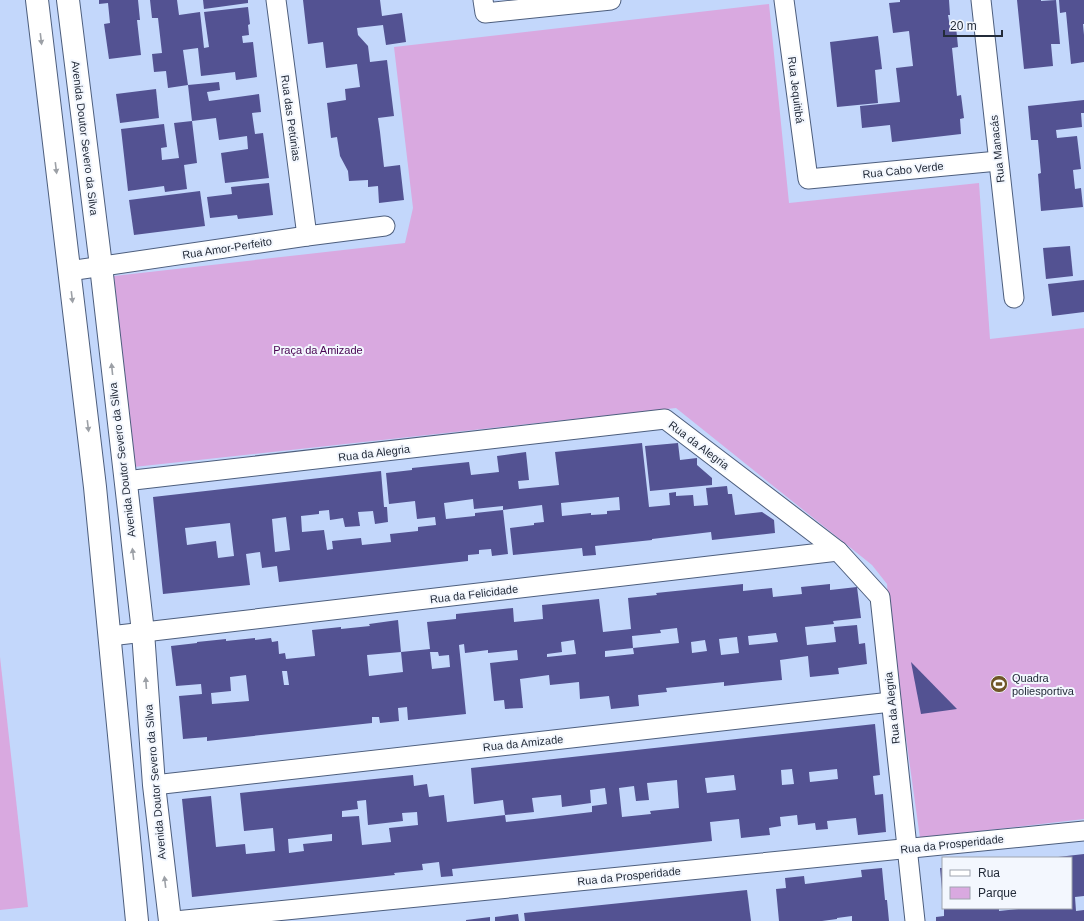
<svg xmlns="http://www.w3.org/2000/svg" width="1084" height="921" viewBox="0 0 1084 921" font-family="Arial,sans-serif">
<style>
.green{fill:#d9a9e0}
.building{fill:#535292;fill-rule:evenodd}
.lines{fill:none;stroke-linecap:round;stroke-linejoin:round}
.street-casing{stroke:#4d5e7d;stroke-width:21}
.secondary-casing{stroke:#4d5e7d;stroke-width:24}
.street{stroke:#fff;stroke-width:19}
.secondary{stroke:#fff;stroke-width:22}
.oneway{fill:#9ca0a6}
.labels{text-anchor:middle;dominant-baseline:central;stroke-width:4;stroke-linejoin:round;paint-order:stroke}
.street-label{font-size:11px;fill:#232b39;stroke:#f3f7fe}
.park-label{font-size:11px;fill:#480451;stroke:#f3f7fe}
.poi-label{font-size:11px;fill:#232b39;stroke:#f3f7fe;text-anchor:start}
</style>
<rect width="100%" height="100%" fill="#c3d7fb"/>
<!-- green -->
<g class="green">
<polygon points="769,4 789,203 979,183 990,339 1084,328 1084,819 920,838 890,623 887,584 872,565 676,408 134,467 114,276 405,243 413,208 394,47"/>
<polygon points="0,657 28,907 0,910"/>
</g>
<!-- building -->
<g class="building">
<polygon points="99,0 138,0 140,20 137,20 141,55 109,59 104,24 110,23 108,3 99,4"/>
<polygon points="150,0 177,0 179,15 200,12 204,48 209,47 204,12 248,7 250,24 248,25 249,35 242,36 243,43 253,42 257,77 236,80 235,72 201,76 198,48 183,50 188,85 168,88 166,71 154,72 152,54 162,53 158,18 152,18"/>
<polygon points="203,0 248,0 248,3 204,9"/>
<polygon points="303,0 380,0 382,16 402,13 406,42 386,45 383,25 357,28 358,35 368,46 370,62 387,60 394,116 378,118 380,132 384,167 400,165 404,200 379,203 378,186 368,187 368,180 349,181 348,171 340,156 337,137 331,138 327,103 346,100 345,89 360,87 357,64 326,68 323,42 308,44"/>
<polygon points="900,0 949,0 950,15 948,15 950,27 956,26 958,47 952,48 957,96 961,95 964,118 960,119 961,134 892,142 890,125 862,128 860,106 900,102 896,68 913,66 909,31 893,33 889,3 900,2"/>
<polygon points="1017,0 1041,0 1041,1 1056,0 1060,44 1051,44 1053,66 1024,69"/>
<polygon points="1059,0 1084,0 1084,24 1083,24 1084,35 1084,62 1071,64 1066,12 1060,13"/>
<polygon points="878,36 882,69 875,70 878,103 837,107 830,42"/>
<polygon points="219,82 220,90 207,92 209,101 259,94 261,112 252,113 255,134 263,133 269,178 225,183 221,153 248,149 247,136 219,140 216,118 192,121 188,85"/>
<polygon points="156,89 159,118 120,123 116,94"/>
<polygon points="1084,100 1084,113 1081,113 1082,127 1056,130 1057,138 1077,136 1081,169 1073,170 1075,189 1081,188 1083,207 1041,211 1038,174 1041,173 1038,140 1031,140 1028,106"/>
<polygon points="192,121 197,163 184,165 187,189 165,192 164,186 128,191 121,129 164,124 167,147 161,148 162,160 179,158 174,123"/>
<polygon points="269,183 273,215 238,219 237,215 210,218 207,197 232,194 231,187"/>
<polygon points="200,191 205,226 134,235 129,200"/>
<polygon points="1070,246 1073,276 1046,279 1043,248"/>
<polygon points="1084,280 1084,312 1052,316 1048,284"/>
<path d="M642,443L649,507L670,505L669,493L676,492V496L693,495L694,506L708,505L706,488L727,486L728,494H732L735,515L762,512L774,520L775,533L712,540L711,532L652,539V540L595,546L596,555L583,556L582,548L513,555L510,528L534,525V523L544,522L542,505L503,510V506L474,509L473,499L444,503L446,519L475,516V513L503,510L508,554L492,556L491,549L479,550V554L468,555V561L279,582L277,566L262,568L260,552L246,554L250,585L163,594L153,497L381,471L384,507H387L388,522L375,524L373,511L358,512L360,526L345,527L343,518L330,520L329,510L319,511V514L301,516L302,532L324,530L327,550L333,549L332,541L361,538L362,545L391,542L390,534L418,531V527L436,525L435,517L417,519L415,501L389,504L386,473L412,470V468L469,462L471,475L499,472L497,456L526,452L529,480L518,481L519,489L559,485L555,452ZM619,497L620,510L607,511V514L591,515V513L562,516L561,503ZM286,517L290,550L275,552L272,519ZM230,523L234,556L218,558L216,541L187,545L185,528Z"/>
<polygon points="678,443 680,460 697,458 697,465 712,478 712,485 650,491 645,446"/>
<path d="M743,584V591L772,588L773,597L802,594L801,587L830,584V590L857,587L861,618L833,621L834,624L805,627L807,645L836,642L834,627L857,625L859,644L865,643L867,664L838,668L839,674L810,677L808,656L780,660L782,680L724,686V682L666,688L667,692L638,695L639,706L611,709L609,696L580,699L579,682L550,685L549,675L520,679L523,708L505,709L504,700L494,701L490,663L518,660L517,650L488,653V650L465,653L464,644L459,645L466,714L408,720L407,707L398,708L399,721L380,723L379,717H372V723L207,741V737L183,739L179,696L202,694L201,684L176,686L171,646L197,643V642L226,639V641L255,638V640L271,638L272,642L278,641L279,654L285,653L286,659L315,656L312,630L341,627V629L370,626L369,624L398,620L401,652L367,655L369,676L403,672L401,652L430,649L427,622L456,619V614L513,608L514,622L543,619L542,605L599,599L603,632L631,629L628,598L657,595L656,593ZM677,628L679,643L633,648L634,654L605,657V651L633,648L632,636L661,633L660,630ZM776,633L778,642L749,645L748,636ZM737,637L739,653L721,655L719,639ZM574,640L576,654L547,657V654L562,652L561,642ZM705,640L707,651L692,653L691,642ZM430,652H438L439,656L449,655L450,667L432,669ZM282,671H287L289,685H284ZM246,675L249,701L212,704L211,693L231,691L230,677Z"/>
<polygon points="911,662 957,709 921,714"/>
<path d="M875,724L880,775L873,776L875,795L883,794L886,832L858,835L856,818L827,821L828,829L816,830L815,823L798,825L797,815L780,817L781,826L769,828L770,835L741,838L739,819L710,822L712,841L452,869L453,876L441,877L439,862L422,864L423,870L394,873L395,875L192,897L182,799L211,796L216,847L245,844L246,854L275,851L273,828L244,831L240,793L413,775L414,786L427,784L429,797L444,795L447,822L505,815L506,822L534,819L592,812V806L607,804L605,788L590,790L591,803L562,807L561,795L532,798L534,812L505,815L503,800L474,804L471,768ZM792,769L794,784L782,785L781,770ZM837,769L838,779L810,782L809,772ZM734,775L736,790L707,793L705,778ZM677,780L679,808L650,811L651,814L622,817L619,788L634,786L636,801L649,800L647,783ZM366,800L368,825L403,821L402,813L417,812L418,825L389,828L391,842L362,845L359,816L342,817V811L358,809L357,801ZM332,834V841L303,844L304,851L289,853L288,839Z"/>
<polygon points="1084,854 1084,896 1075,897 1076,911 1084,910 1084,921 936,921 936,917 944,916 944,908 999,908 999,911 1028,908 1071,908 1071,858 1059,858 1058,857"/>
<polygon points="882,868 885,900 887,900 889,921 852,921 852,916 837,918 837,919 822,921 779,921 776,889 786,888 785,878 804,876 805,884 862,877 861,870"/>
<polygon points="940,868 943,868 943,890 942,890"/>
<polygon points="747,890 751,921 525,921 524,913"/>
<polygon points="518,914 519,921 495,921 495,917"/>
<polygon points="490,917 490,921 466,921 466,920"/>
</g>
<g class="lines">
<defs>
<g id="street">
<polyline points="276,0 307,236"/>
<polyline points="483,0 485,13 611,0"/>
<polyline points="784,0 808,179 998,161"/>
<polyline points="981,0 1014,298"/>
<polyline points="69,271 307,236 385,226"/>
<polyline points="125,481 665,419 838,551 880,597 915,921"/>
<polyline points="110,636 838,551"/>
<polyline points="154,785 891,702"/>
<polyline points="175,921 1084,831"/>
</g>
<g id="secondary">
<polyline points="37,0 95,487 137,921"/>
<polyline points="68,0 101,266 143,632 154,785 170,921"/>
</g>
</defs>
<!-- street casing -->
<use href="#street" class="street-casing"/>
<!-- secondary casing -->
<use href="#secondary" class="secondary-casing"/>
<!-- street -->
<use href="#street" class="street"/>
<!-- secondary -->
<use href="#secondary" class="secondary"/>
</g>
<!-- one-way arrows -->
<defs><path id="oneway-solid" d="M-6-.8H1V-3.2L6.5 0L1 3.2V.8H-6Z"/></defs>
<g class="oneway">
<use href="#oneway-solid" transform="translate(41 39) rotate(83)"/>
<use href="#oneway-solid" transform="translate(56 168) rotate(83)"/>
<use href="#oneway-solid" transform="translate(72 297) rotate(83)"/>
<use href="#oneway-solid" transform="translate(112 369) rotate(-96)"/>
<use href="#oneway-solid" transform="translate(88 426) rotate(83)"/>
<use href="#oneway-solid" transform="translate(133 554) rotate(-97)"/>
<use href="#oneway-solid" transform="translate(146 683) rotate(-94)"/>
<use href="#oneway-solid" transform="translate(165 882) rotate(-97)"/>
</g>
<!-- icons -->
<defs>
<symbol id="stadium-disc" viewBox="-11 -11 22 22"><circle r="9.5" fill="#6f5627" stroke="#f3f7fe"/><path d="M0-5a6.5 5 0 1 0 0 10a6.5 5 0 1 0 0-10ZM-3.5-1.8h7v3.6h-7Z" fill="#fff"/></symbol>
</defs>
<g fill-rule="evenodd">
<use href="#stadium-disc" x="989" y="674" width="20" height="20"/>
</g>
<g class="labels">
<!-- street labels -->
<g class="street-label">
<text transform="translate(796 90) rotate(83)">Rua Jequitibá</text>
<text transform="translate(291 118) rotate(82)">Rua das Petúnias</text>
<text transform="translate(85 138) rotate(83)">Avenida Doutor Severo da Silva</text>
<text transform="translate(997 149) rotate(-96)">Rua Manacás</text>
<text transform="translate(903 170) rotate(-6)">Rua Cabo Verde</text>
<text transform="translate(227 248) rotate(-9)">Rua Amor-Perfeito</text>
<text transform="translate(699 445) rotate(37)">Rua da Alegria</text>
<text transform="translate(374 453) rotate(-7)">Rua da Alegria</text>
<text transform="translate(122 460) rotate(-97)">Avenida Doutor Severo da Silva</text>
<text transform="translate(474 594) rotate(-7)">Rua da Felicidade</text>
<text transform="translate(892 708) rotate(-96)">Rua da Alegria</text>
<text transform="translate(523 743) rotate(-6)">Rua da Amizade</text>
<text transform="translate(155 782) rotate(-95)">Avenida Doutor Severo da Silva</text>
<text transform="translate(952 844) rotate(-6)">Rua da Prosperidade</text>
<text transform="translate(629 876) rotate(-6)">Rua da Prosperidade</text>
</g>
<!-- park labels -->
<g class="park-label">
<text x="318" y="350">Praça da Amizade</text>
</g>
<!-- poi labels -->
<g class="poi-label">
<text x="1012" y="678">Quadra<tspan x="1012" dy="13">poliesportiva</tspan></text>
</g>
</g>
<!-- legend -->
<rect x="942" y="857" width="130" height="52" fill="#f3f7fe" stroke="#a0a5af"/>
<rect x="950" y="870" width="20" height="6" fill="#ffffff" stroke="#a0a5af"/>
<text x="978" y="877" font-size="12" fill="#232b39">Rua</text>
<rect x="950" y="887" width="20" height="12" fill="#d9a9e0" stroke="#a0a5af"/>
<text x="978" y="897" font-size="12" fill="#232b39">Parque</text>
<!-- scale -->
<path d="M944 30v6h58v-6" fill="none" stroke="#232b39" stroke-width="2"/>
<text x="950" y="30" font-size="12" fill="#232b39" stroke="#f3f7fe" stroke-width="3" paint-order="stroke">20 m</text>
</svg>
